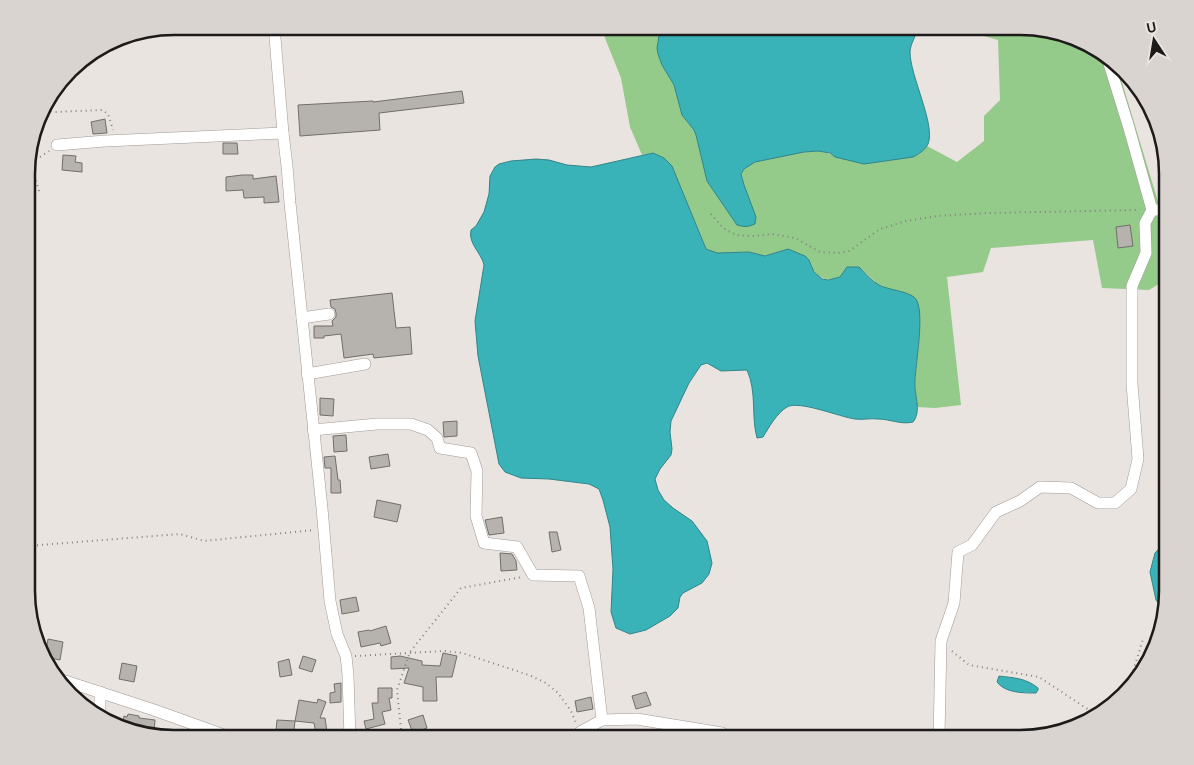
<svg xmlns="http://www.w3.org/2000/svg" width="1194" height="765" viewBox="0 0 1194 765" font-family="'DM Sans',sans-serif">
<style>
.green{fill:#94ca8a}
.water{fill:#39b2b8;stroke:#318588}
.building{fill:#b6b2ad;stroke:#726e6a}
.lines{fill:none;stroke-linecap:round;stroke-linejoin:round}
.minor-casing{stroke:#a09a96;stroke-width:12}
.path{stroke:#85817e;stroke-width:2;stroke-dasharray:1 4;stroke-linecap:butt}
.minor{stroke:#fff;stroke-width:11}
.rim{fill:none;stroke:#1d1b19;stroke-width:2.5}
</style>
<rect width="100%" height="100%" fill="#eae4e0"/>
<!-- green -->
<path class="green" d="M599,26H686L674,32L659,36L658,54L662,65L674,85L682,115L694,130L696,135L707,181L744,185L741,173C744,169 748,166 753,163C759,160 766,160 773,158C790,154 820,145 835,157L919,154L927,146L957,162L984,141V116L1000,100L998,40L948,26H1020L1102,51L1118,69L1160,208H1167V279L1149,290L1102,288L1093,240L991,248L983,272L947,277L961,405L935,408L917,407L915,384L917,356L919,346V316L918,304L876,283L859,267C846,274 826,288 814,271C812,268 812,263 809,260C806,257 793,252 788,249L765,256L749,252L717,253L706,249L672,166L653,153L642,155L630,127L621,78L601,28Z"/>
<!-- water -->
<g class="water">
<path d="M686,26H918C917,35 910,44 910,52C910,76 936,125 928,144C925,150 919,154 913,157L864,164L835,157L830,153L818,151L804,152L755,162L744,169L741,174L744,185L756,217L755,224C748,227 744,227 737,225L707,181L696,135L694,130L682,115L674,85L662,65L658,54L657,48L659,36L674,32Z"/>
<path d="M653,153L664,158L672,166L706,249L717,253L749,252L765,256L788,249L805,256L809,260L814,272L822,279L828,280L840,277L847,267H859C865,273 871,281 879,285C888,290 908,291 915,298C926,310 915,365 915,382C914,395 922,411 913,422C901,425 890,419 878,419C871,418 863,420 855,419C840,417 799,400 787,407C777,413 769,427 763,437L757,438C751,416 757,392 747,370L721,371L707,363L701,365L689,383L671,421L670,432L672,449L671,455L660,469L655,479L658,490L664,500L673,508L692,521L707,541L712,563L709,574L702,583L683,593L680,597L678,608L670,616L646,630L630,634L616,628L611,612L613,569L610,527L603,500L599,489L589,484L549,479L521,478L505,472L499,464L478,356L475,321L484,265C481,252 468,244 471,230L476,226L484,212L489,194L490,176L495,167L499,164L511,161L536,159L549,160L567,165L591,167Z"/>
<polygon points="1167,540 1167,600 1164,610 1156,600 1150,572 1155,553"/>
<path d="M999,676C1014,678 1026,678 1038,688V690L1036,693C1023,693 1005,693 997,682Z"/>
</g>
<!-- building -->
<g class="building">
<polygon points="462,91 464,103 379,113 380,130 300,136 298,105 373,101 373,102"/>
<polygon points="105,119 107,133 93,134 91,122"/>
<polygon points="223,143 237,143 238,154 223,154"/>
<polygon points="63,155 76,156 75,162 82,163 82,172 62,170"/>
<polygon points="242,175 253,175 253,179 276,176 279,202 264,203 264,197 244,198 243,190 226,191 226,177"/>
<polygon points="1130,225 1133,246 1118,248 1116,227"/>
<polygon points="392,293 396,328 410,327 412,354 374,358 373,354 344,358 341,334 324,336 324,338 314,338 314,326 333,326 332,321 336,317 336,313 335,309 331,307 330,300"/>
<polygon points="320,398 334,399 333,416 320,415"/>
<polygon points="457,421 457,436 444,437 443,422"/>
<polygon points="346,435 347,451 334,452 333,436"/>
<polygon points="388,454 390,466 371,469 369,457"/>
<polygon points="335,456 338,480 340,480 341,493 331,493 331,468 325,468 324,457"/>
<polygon points="377,500 401,505 397,522 374,517"/>
<polygon points="502,517 504,533 489,535 485,520"/>
<polygon points="549,532 557,532 561,550 552,552"/>
<polygon points="500,553 512,554 516,561 517,570 501,571"/>
<polygon points="356,597 359,611 342,614 340,600"/>
<polygon points="386,626 391,643 381,646 380,643 361,647 358,632 369,630 370,631"/>
<polygon points="48,639 63,642 60,660 45,657"/>
<polygon points="443,653 457,656 452,677 436,677 437,701 423,701 423,687 404,683 409,668 391,669 391,657 400,656 422,661 422,665 440,666"/>
<polygon points="303,656 316,660 312,672 299,668"/>
<polygon points="289,659 292,675 280,677 278,662"/>
<polygon points="122,663 137,666 134,682 119,679"/>
<polygon points="341,683 341,702 330,703 330,693 335,692 334,684"/>
<polygon points="378,688 392,688 392,698 389,698 391,710 382,712 385,724 366,729 364,721 374,719 372,703 378,703"/>
<polygon points="646,692 651,705 636,709 632,696"/>
<polygon points="591,697 593,709 577,712 575,701"/>
<polygon points="318,699 326,702 320,718 325,718 328,739 317,739 314,723 295,721 293,739 283,739 284,731 276,731 277,720 295,721 299,700 317,703"/>
<polygon points="128,714 139,716 139,718 155,720 154,733 144,730 144,726 123,722 124,716 127,717"/>
<polygon points="423,715 427,728 413,733 408,720"/>
</g>
<g class="lines">
<defs>
<g id="minor">
<polyline points="274,26 283,133 287,166 290,203 322,508 330,601 337,634 346,656 348,675 350,739"/>
<polyline points="57,145 105,141 283,133"/>
<polyline points="1152,210 1167,210"/>
<polyline points="302,318 329,314"/>
<polyline points="307,374 365,364"/>
<polyline points="313,430 377,424 411,424 428,430 437,438 440,448 471,453 477,471 476,516 484,543 517,547 533,575 579,576 589,608 602,720"/>
<polyline points="56,678 154,710 235,739"/>
<polyline points="100,692 100,716"/>
<polyline points="939,738 941,641 954,603 958,552 972,545 996,512 1020,501 1040,487 1071,488 1098,503 1115,503 1131,489 1138,459 1132,384 1132,286 1146,253 1145,223 1152,210 1129,128 1107,57"/>
<polyline points="579,739 580,732 602,720 637,719 722,733 725,739"/>
</g>
</defs>
<!-- minor casing -->
<use href="#minor" class="minor-casing"/>
<!-- path -->
<g class="path">
<polyline points="41,109 54,112 102,110 108,114 113,130"/>
<polyline points="27,200 39,191 31,163 49,151"/>
<polyline points="711,214 723,228 736,235 752,236 772,234 795,238 820,252 838,253 849,251 880,229 906,221 937,216 987,213 1139,210"/>
<polyline points="27,546 180,534 204,541 314,530"/>
<polyline points="952,651 969,665 1039,677 1098,716"/>
<polyline points="355,656 444,651 462,653 529,675 546,683 558,693 571,711 576,723"/>
<polyline points="1118,696 1133,672 1143,639"/>
<polyline points="402,739 397,690 410,652 461,588 522,577"/>
</g>
<!-- minor -->
<use href="#minor" class="minor"/>
</g>
<!-- crop -->
<path d="M0 0H1194V765H0ZM174 35H1020A139 139 0 0 1 1159 174V591A139 139 0 0 1 1020 730H174A139 139 0 0 1 35 591V174A139 139 0 0 1 174 35Z" fill="#dad4d0" fill-rule="evenodd"/>
<path class="rim" d="M174 35H1020A139 139 0 0 1 1159 174V591A139 139 0 0 1 1020 730H174A139 139 0 0 1 35 591V174A139 139 0 0 1 174 35Z"/>
<!-- north arrow -->
<g transform="translate(1154 40) rotate(348)" stroke="#eae4e0" stroke-width="4" paint-order="stroke">
<path d="M0-4L9 19L0 12L-9 19Z" fill="#1d1b19"/>
<text y="-8" font-size="14" font-weight="bold" text-anchor="middle" fill="#1d1b19">U</text>
</g>
</svg>
